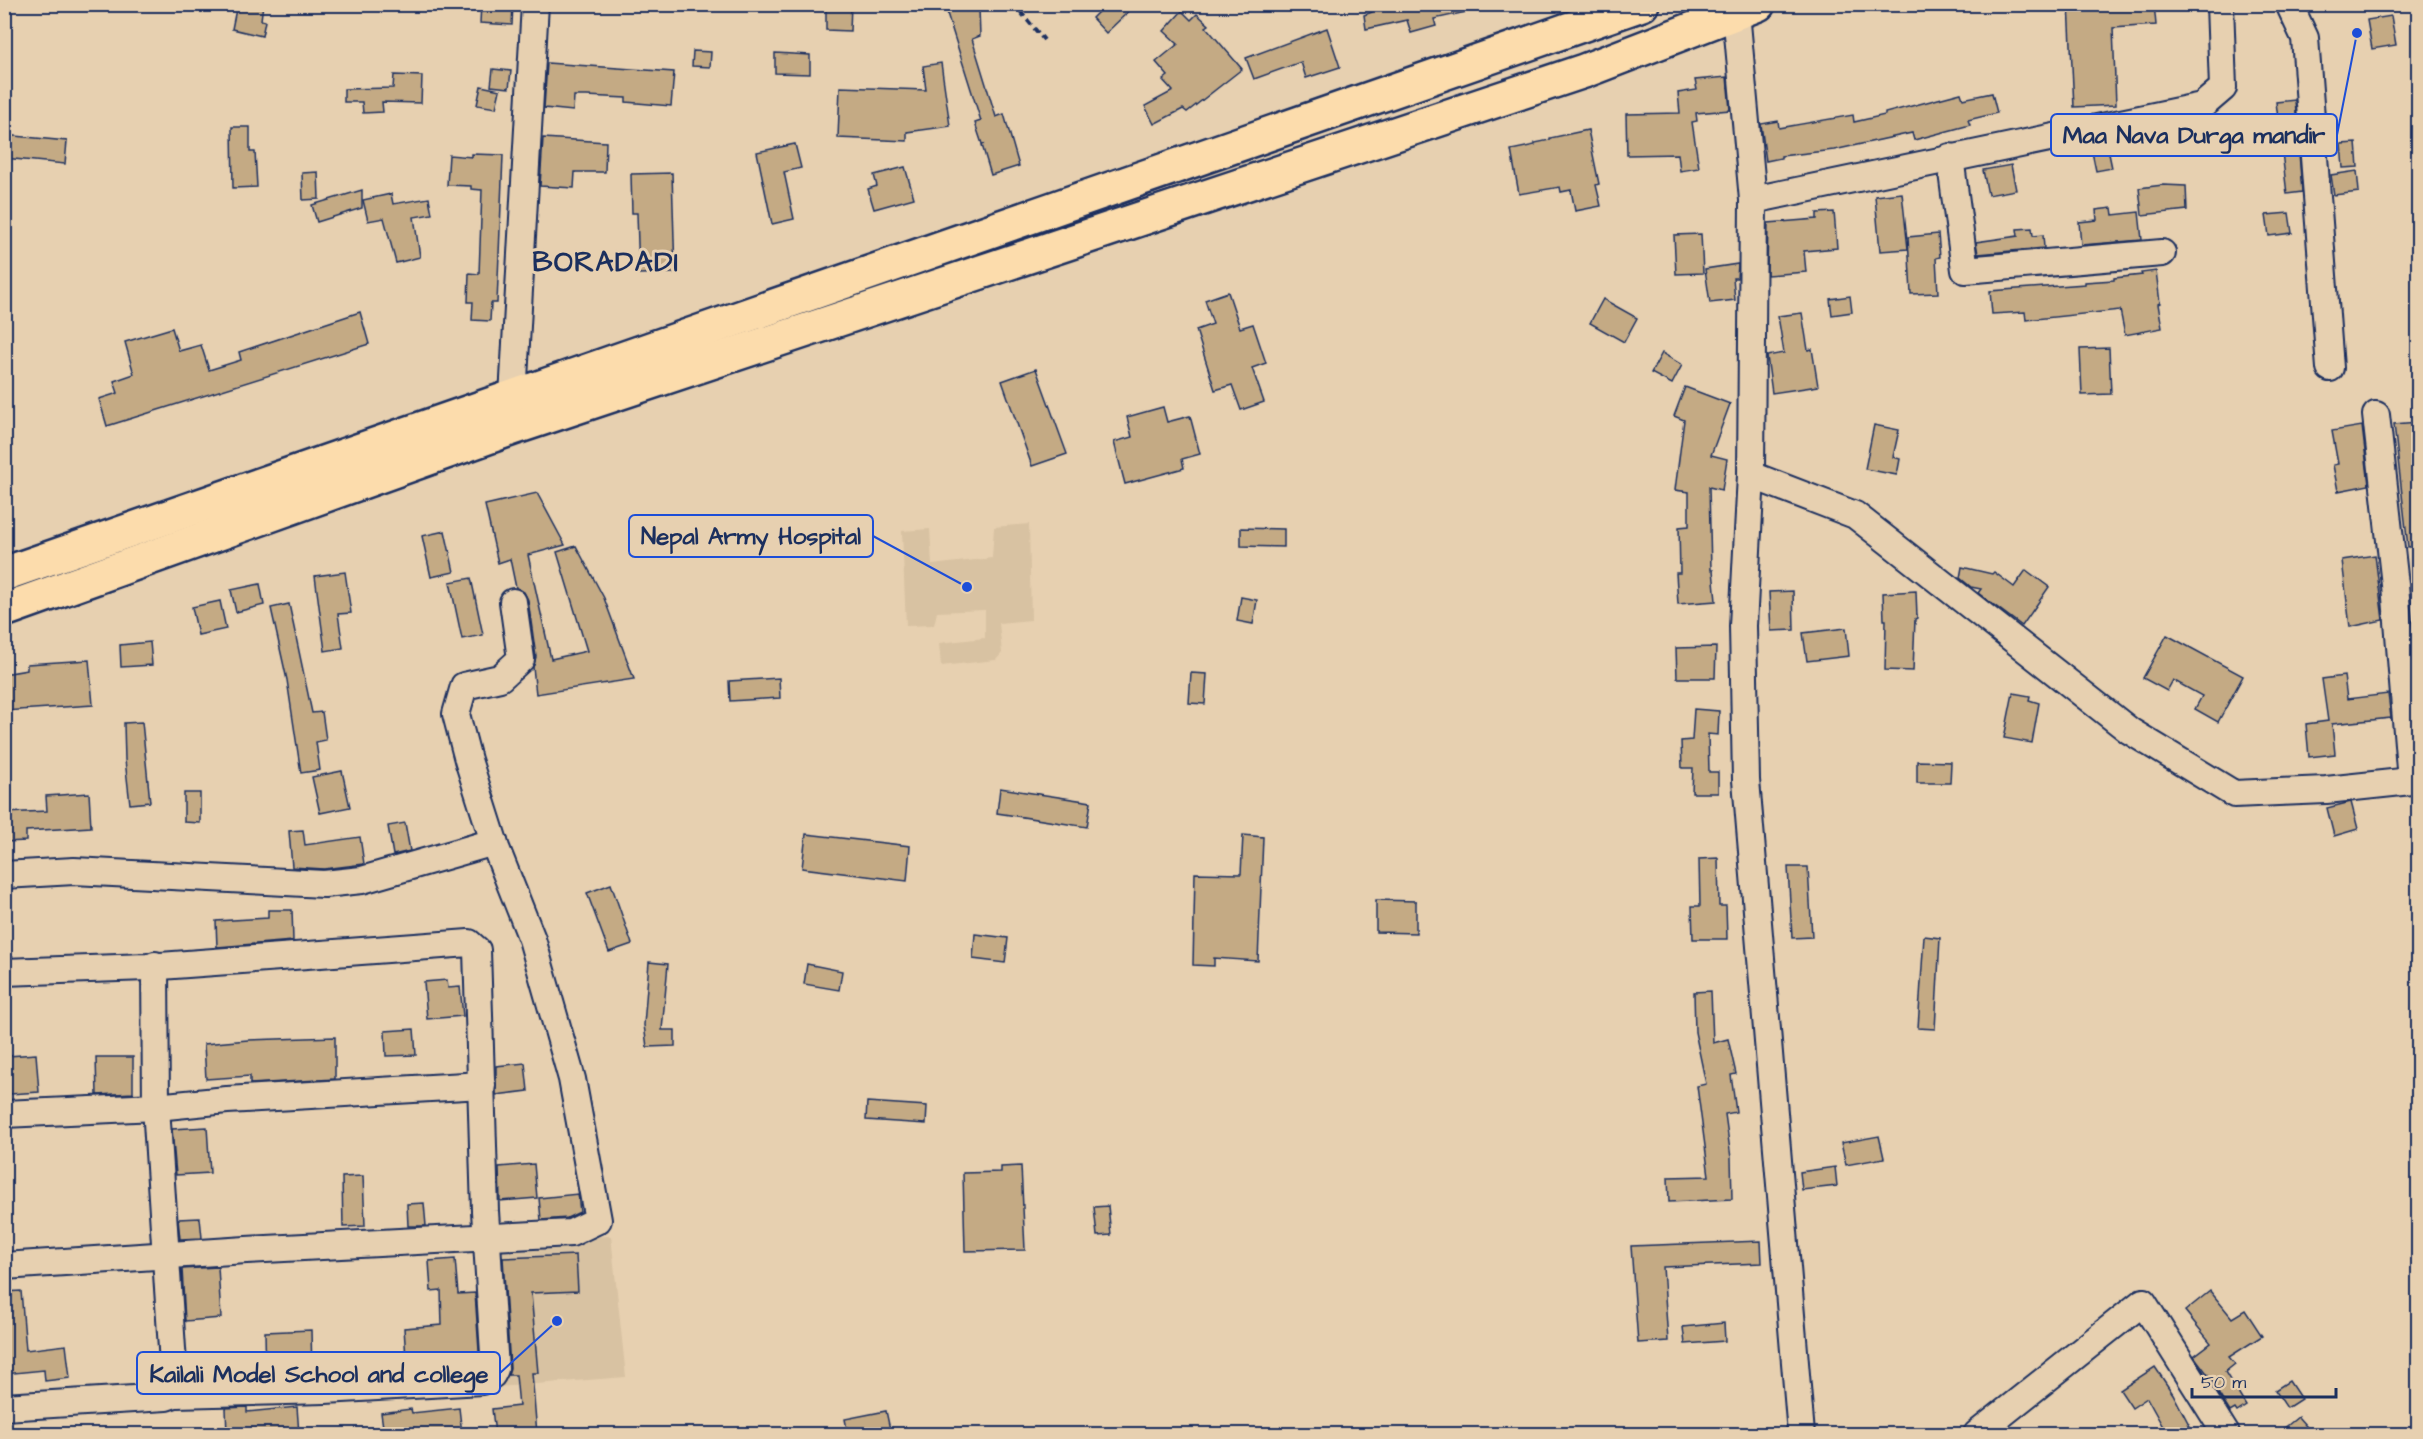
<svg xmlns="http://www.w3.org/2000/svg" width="2423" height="1439" viewBox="0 0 2423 1439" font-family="'Architects Daughter',sans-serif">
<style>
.built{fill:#d8c2a2}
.building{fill:#c4aa84;stroke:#1b2f5e;stroke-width:1.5}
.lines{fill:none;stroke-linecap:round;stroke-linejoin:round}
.minor-casing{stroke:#1b2f5e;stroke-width:30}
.highway-casing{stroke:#1b2f5e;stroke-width:38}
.path{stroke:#1b2f5e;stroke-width:4;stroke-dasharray:6 4.5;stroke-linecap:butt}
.minor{stroke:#e7d0b0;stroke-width:26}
.highway{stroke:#fcdcac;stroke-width:33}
.labels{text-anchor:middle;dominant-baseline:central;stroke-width:6;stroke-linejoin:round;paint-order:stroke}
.district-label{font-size:28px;font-weight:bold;letter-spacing:1.5px;fill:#1b2f5e;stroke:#e7d0b0}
.leader{fill:none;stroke:#1d4ed8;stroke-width:2}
.callout-dot{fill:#1d4ed8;stroke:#e7d0b0;stroke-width:2}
.callout{fill:#e7d0b0;stroke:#1d4ed8;stroke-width:2}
.callout-label{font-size:24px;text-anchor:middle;font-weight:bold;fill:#1b2f5e}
</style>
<rect width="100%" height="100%" fill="#e7d0b0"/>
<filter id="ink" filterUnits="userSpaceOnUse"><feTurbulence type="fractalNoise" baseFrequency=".0167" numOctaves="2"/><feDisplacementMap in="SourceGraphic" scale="12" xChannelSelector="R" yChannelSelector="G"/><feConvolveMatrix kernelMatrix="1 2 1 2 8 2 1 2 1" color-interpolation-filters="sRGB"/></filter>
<g filter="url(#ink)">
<!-- built -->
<g class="built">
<polygon points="1029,524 1031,620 999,623 1002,653 996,660 941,666 939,643 985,638 985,610 937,612 934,625 906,626 902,531 930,529 932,565 992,558 994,527"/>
<polygon points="611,1236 626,1377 497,1387 490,1266 493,1241"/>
</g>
<!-- building -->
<g class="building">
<polygon points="237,4 263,4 261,20 265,21 262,36 232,29"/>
<polygon points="481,4 513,4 512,25 480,23"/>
<polygon points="826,4 851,4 850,31 826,30"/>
<polygon points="1106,4 1120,4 1128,12 1106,33 1092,18"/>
<polygon points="1369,4 1471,4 1471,11 1434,19 1436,26 1411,33 1407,20 1366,29 1364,15 1372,12"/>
<polygon points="2069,4 2154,4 2156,25 2113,28 2116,105 2074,107"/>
<polygon points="979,9 980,36 972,39 996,117 1004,114 1019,166 991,175 982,145 985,144 982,144 975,123 981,121 946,10"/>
<polygon points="1182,11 1191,20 1197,14 1209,25 1206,27 1242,69 1187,112 1183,109 1154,124 1145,106 1173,91 1163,80 1168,76 1156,62 1178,44 1164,31"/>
<polygon points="2391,16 2396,45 2372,49 2367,20"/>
<polygon points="1327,28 1340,67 1306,78 1301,62 1254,79 1246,58"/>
<polygon points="693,51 711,52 710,67 692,66"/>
<polygon points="775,53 810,55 810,74 775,73"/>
<polygon points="547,63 674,72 671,106 626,102 626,98 587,96 574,96 573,111 544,108"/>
<polygon points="941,63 950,126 907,132 907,141 838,138 840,87 926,90 923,66"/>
<polygon points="493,69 511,71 509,88 491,86"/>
<polygon points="394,75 422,76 421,103 382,102 383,112 363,113 362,102 344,102 344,89 393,88"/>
<polygon points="1727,77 1730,110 1696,113 1697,121 1692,122 1699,168 1680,171 1678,154 1627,155 1626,114 1680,113 1678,93 1697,90 1695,80"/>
<polygon points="481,86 500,90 496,108 477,105"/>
<polygon points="1961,93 1963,99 1992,93 1997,113 1968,120 1970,125 1914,140 1912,133 1834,150 1781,156 1781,158 1766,161 1761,124 1778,121 1779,128 1853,115 1854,122 1885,115 1885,113"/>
<polygon points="2295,100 2302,192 2287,194 2276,102"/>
<polygon points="232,127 250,127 250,152 255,152 257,187 233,188"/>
<polygon points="1588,130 1599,184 1596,185 1601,206 1575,211 1571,190 1561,192 1560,187 1519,194 1511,150 1535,145 1535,143 1550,140 1550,138"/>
<polygon points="4,135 67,141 65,164 4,158"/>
<polygon points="543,138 606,142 605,172 575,172 574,188 540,186"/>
<polygon points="2356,143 2358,167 2343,168 2341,144"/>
<polygon points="795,144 801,168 784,172 794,219 772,224 757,152"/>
<polygon points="2107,144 2112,168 2096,171 2091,147"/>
<polygon points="472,154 503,155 497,303 491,303 490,321 472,320 473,302 468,302 469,273 479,274 482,190 471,189 471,186 447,185 449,155 472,157"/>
<polygon points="2011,165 2016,190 1988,195 1983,170"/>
<polygon points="905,167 914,198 874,209 868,189 877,186 874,175"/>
<polygon points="2357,171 2359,192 2334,195 2331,175"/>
<polygon points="318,172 319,199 303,200 302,173"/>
<polygon points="672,173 675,273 639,274 637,213 632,213 631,174"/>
<polygon points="2163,185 2186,186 2187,210 2142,215 2139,188"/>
<polygon points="362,190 362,208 317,222 312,205"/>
<polygon points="1902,193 1908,249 1880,251 1875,196"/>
<polygon points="391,194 393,204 429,198 432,214 414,217 420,257 396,263 384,218 368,221 363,200"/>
<polygon points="2112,208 2113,215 2139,212 2142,240 2081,245 2079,222 2097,220 2096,210"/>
<polygon points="1834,212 1837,248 1804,251 1806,272 1767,275 1768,223 1817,219 1817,213"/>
<polygon points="2289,213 2292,233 2269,236 2266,215"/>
<polygon points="2032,228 2033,236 2043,235 2044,248 1978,254 1976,242 2018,236 2017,229"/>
<polygon points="1701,234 1703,273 1676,274 1674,235"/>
<polygon points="1938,234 1940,257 1936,258 1938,293 1911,294 1908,237"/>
<polygon points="1738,264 1737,278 1733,278 1735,300 1710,303 1705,269"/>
<polygon points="2156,271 2160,303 2158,304 2162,328 2125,335 2120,310 2026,320 2025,312 1992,314 1990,291 2085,284 2085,282 2114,280 2114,278 2142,275 2141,273"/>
<polygon points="1228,292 1240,328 1253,324 1266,363 1252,368 1264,402 1241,410 1232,385 1215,390 1196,330 1213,324 1205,300"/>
<polygon points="1850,296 1852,312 1832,315 1830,299"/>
<polygon points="1603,299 1637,318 1624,342 1590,323"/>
<polygon points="360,312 369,344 107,426 99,399 118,393 114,381 134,374 125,342 172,328 179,351 201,345 209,370 241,360 239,352"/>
<polygon points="1802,313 1808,350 1812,349 1818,386 1772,393 1767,356 1784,353 1778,316"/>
<polygon points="2109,348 2111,394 2082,395 2080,349"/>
<polygon points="1662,353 1682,365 1672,384 1651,373"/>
<polygon points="1036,369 1067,454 1032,466 1002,381"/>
<polygon points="1685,387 1730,404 1711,455 1727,459 1722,490 1709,487 1711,570 1713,570 1716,601 1678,604 1676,573 1680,573 1679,527 1689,526 1689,492 1675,490 1684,420 1674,416"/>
<polygon points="1163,407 1167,422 1190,416 1200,454 1182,459 1184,468 1125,484 1114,442 1132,437 1127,417"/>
<polygon points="2418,422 2418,546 2408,547 2394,424"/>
<polygon points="1874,425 1899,430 1893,457 1900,459 1897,475 1865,469"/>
<polygon points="2362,426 2369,485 2338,491 2333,465 2338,464 2332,431"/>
<polygon points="537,493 565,545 528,555 551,659 587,651 557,552 576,546 604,598 634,679 536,694 533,667 536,657 528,600 524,592 516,588 510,559 498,563 485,505"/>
<polygon points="1241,528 1284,529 1284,547 1241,546"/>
<polygon points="445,531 454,572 431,577 422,536"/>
<polygon points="2375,555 2383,620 2350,627 2342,560"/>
<polygon points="1962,567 1992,574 1994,572 2014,587 2026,570 2049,587 2022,626 1978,593 1981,589 1971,587 1960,578"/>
<polygon points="345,572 351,613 338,614 343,648 325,651 315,576"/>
<polygon points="471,578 483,635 462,639 450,582"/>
<polygon points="260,584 264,605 236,612 231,590"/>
<polygon points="1793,591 1794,630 1771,631 1769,592"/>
<polygon points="1916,591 1917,618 1915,619 1913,671 1885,670 1886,620 1884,620 1883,593"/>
<polygon points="1241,597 1257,600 1253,624 1237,621"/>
<polygon points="220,601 226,629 198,635 192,607"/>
<polygon points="289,604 312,713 322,712 326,740 316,742 320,770 301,773 287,680 271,608"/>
<polygon points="1846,628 1849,656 1807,661 1803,633"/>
<polygon points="2167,635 2243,676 2218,722 2195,709 2202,696 2173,680 2167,691 2143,678"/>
<polygon points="150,642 152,665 121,667 120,645"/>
<polygon points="1716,647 1715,678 1677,678 1676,648"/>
<polygon points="89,660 93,705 4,711 4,674 27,670 27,664"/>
<polygon points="1191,673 1207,674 1205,704 1189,703"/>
<polygon points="2344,676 2347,699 2388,694 2391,718 2332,724 2335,754 2309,757 2306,724 2328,721 2322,679"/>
<polygon points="779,678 780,698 730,701 729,681"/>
<polygon points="2013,693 2030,696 2029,700 2039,703 2032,743 2004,738"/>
<polygon points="1694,709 1719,711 1718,735 1708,734 1709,772 1718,772 1718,793 1692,793 1693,768 1682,768 1681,741 1692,740"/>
<polygon points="142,722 150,802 130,804 125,760 124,723"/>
<polygon points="1917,761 1951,762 1950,783 1917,783"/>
<polygon points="342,771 350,807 320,813 312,777"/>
<polygon points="1000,788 1091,802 1087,827 997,813"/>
<polygon points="89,793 91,827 26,831 26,841 4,842 4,813 47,811 46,796"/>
<polygon points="184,793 200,793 200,823 184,822"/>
<polygon points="2351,802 2358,829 2334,836 2327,808"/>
<polygon points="405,823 410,851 393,855 388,826"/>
<polygon points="303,830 305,845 360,837 364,864 324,869 292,867 289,831"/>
<polygon points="806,834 910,846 907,881 802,868"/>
<polygon points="1243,835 1263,837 1258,961 1214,958 1214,966 1193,965 1195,873 1241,874"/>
<polygon points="1718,858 1719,906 1726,906 1727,939 1693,939 1692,906 1700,906 1699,859"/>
<polygon points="1788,867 1808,867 1812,937 1792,938"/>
<polygon points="611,884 632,944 609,952 587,893"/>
<polygon points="1376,900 1416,901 1416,933 1376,932"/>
<polygon points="268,910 292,910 293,941 217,947 216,921 268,918"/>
<polygon points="975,934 1008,938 1005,963 973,959"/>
<polygon points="1924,936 1940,938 1935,1029 1918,1028"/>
<polygon points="649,962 668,964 662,1030 675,1030 675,1046 647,1047 644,1025"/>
<polygon points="807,964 842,971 839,990 804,984"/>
<polygon points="447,980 448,988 460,987 463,1016 427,1019 424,982"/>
<polygon points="1711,991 1713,1043 1728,1039 1736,1074 1731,1075 1736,1112 1725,1114 1731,1158 1732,1199 1669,1202 1668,1177 1709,1176 1697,1086 1706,1084 1695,1032 1694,992"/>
<polygon points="414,1029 416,1055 386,1056 385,1031"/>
<polygon points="335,1037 335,1079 250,1084 250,1076 206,1079 204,1044 248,1040"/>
<polygon points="36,1054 39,1092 10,1094 8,1056"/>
<polygon points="96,1057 133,1057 133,1093 97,1095"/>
<polygon points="525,1063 528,1091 496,1095 496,1066"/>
<polygon points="867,1102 927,1106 926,1124 866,1120"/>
<polygon points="207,1127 210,1173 176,1175 172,1129"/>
<polygon points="1879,1136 1884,1158 1846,1165 1841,1143"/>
<polygon points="534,1164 537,1198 500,1201 499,1167"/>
<polygon points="1021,1166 1025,1250 965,1251 963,1173 1001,1172 1001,1167"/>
<polygon points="1835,1167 1837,1186 1802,1190 1800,1172"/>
<polygon points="363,1176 365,1226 343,1227 342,1177"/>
<polygon points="578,1194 580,1212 567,1218 541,1220 539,1198"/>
<polygon points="424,1203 426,1226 408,1226 407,1204"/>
<polygon points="1108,1206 1111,1235 1097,1236 1094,1207"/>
<polygon points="200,1218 202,1238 180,1239 178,1219"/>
<polygon points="1761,1241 1762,1263 1663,1267 1668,1341 1638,1343 1631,1246"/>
<polygon points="576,1255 578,1291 531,1293 538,1373 532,1373 537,1434 495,1434 492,1409 519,1406 516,1375 508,1375 510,1368 503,1258"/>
<polygon points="455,1259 458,1294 475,1293 480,1365 442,1368 441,1355 406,1358 404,1328 442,1325 441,1290 431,1291 429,1261"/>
<polygon points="218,1267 221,1318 185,1321 182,1269"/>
<polygon points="21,1291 26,1350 66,1345 70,1378 45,1381 44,1370 4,1374 4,1292"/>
<polygon points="2210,1291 2232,1318 2245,1310 2262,1336 2229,1357 2235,1364 2225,1372 2246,1406 2237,1412 2235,1409 2230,1412 2213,1385 2215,1384 2194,1356 2211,1343 2185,1311"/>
<polygon points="1724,1323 1725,1341 1685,1344 1683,1327"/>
<polygon points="311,1330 312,1375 266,1377 265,1332"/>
<polygon points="2155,1367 2173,1394 2194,1434 2167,1434 2147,1398 2132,1408 2120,1390"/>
<polygon points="2289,1381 2301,1399 2287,1408 2275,1390"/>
<polygon points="247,1407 247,1412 297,1407 299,1434 227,1434 226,1408"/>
<polygon points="459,1408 462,1434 384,1434 381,1413 411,1409 412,1413"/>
<polygon points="886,1411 891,1434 848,1434 845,1419"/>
<polygon points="2298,1417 2313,1434 2277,1434"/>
</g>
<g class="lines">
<defs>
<g id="minor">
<polyline points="2289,4 2305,38 2330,368"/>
<polyline points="1736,12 1753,200 1751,475 1743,626 1746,780 1801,1434"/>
<polyline points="1950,157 1965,270 2162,253"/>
<polyline points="1753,200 2202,106 2223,88 2220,4"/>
<polyline points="513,397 535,4"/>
<polyline points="2376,415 2395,585 2411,781"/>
<polyline points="1751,475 1855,515 2130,731 2234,794 2326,790 2411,781 2418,778"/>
<polyline points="4,875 74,871 324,884 362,880 494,842"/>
<polyline points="155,965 156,1107 175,1394"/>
<polyline points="4,972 147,967 469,943 477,950 485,1211 495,1369 492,1375 482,1381 325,1390 175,1394 166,1397 4,1407"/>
<polyline points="4,1114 156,1107 227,1100 482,1085"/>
<polyline points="4,1266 246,1250 571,1233 598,1220 572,1079 532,939 496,848 468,760 456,714 464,686 500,678 521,659 513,602"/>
<polyline points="1977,1434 2143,1302 2226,1434"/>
</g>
<g id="highway">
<polyline points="4,574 1642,4"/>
<polyline points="4,610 513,428 1584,71 1758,4"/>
</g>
</defs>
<!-- minor casing -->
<use href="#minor" class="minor-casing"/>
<!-- highway casing -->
<use href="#highway" class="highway-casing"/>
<!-- path -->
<polyline class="path" points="1014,4 1044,40"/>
<!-- minor -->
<use href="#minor" class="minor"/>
<!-- highway -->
<use href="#highway" class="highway"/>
</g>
</g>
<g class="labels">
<!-- district labels -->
<g class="district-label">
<text x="606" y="262">BORADADI</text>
</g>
</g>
<!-- callouts -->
<path class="leader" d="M2357 33L2337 135M967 587L873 536M557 1321L500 1373"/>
<g class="callout-dot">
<circle cx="2357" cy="33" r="6"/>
<circle cx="967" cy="587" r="6"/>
<circle cx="557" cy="1321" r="6"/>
</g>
<g class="callout">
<rect x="2051" y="114" width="286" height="42" rx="6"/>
<rect x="629" y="515" width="244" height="42" rx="6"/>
<rect x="137" y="1352" width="363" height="42" rx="6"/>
</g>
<g class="callout-label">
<text x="2194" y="143">Maa Nava Durga mandir</text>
<text x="751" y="544">Nepal Army Hospital</text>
<text x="319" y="1382">Kailali Model School and college</text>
</g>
<!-- margin -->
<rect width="2423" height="1439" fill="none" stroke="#e7d0b0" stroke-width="24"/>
<rect x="12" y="12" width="2399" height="1415" fill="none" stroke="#1b2f5e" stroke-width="2" filter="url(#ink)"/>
<!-- scale -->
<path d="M2192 1388v9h144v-9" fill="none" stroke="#1b2f5e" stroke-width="3"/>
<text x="2201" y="1388" font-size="18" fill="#1b2f5e" stroke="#e7d0b0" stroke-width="4.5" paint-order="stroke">50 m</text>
</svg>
